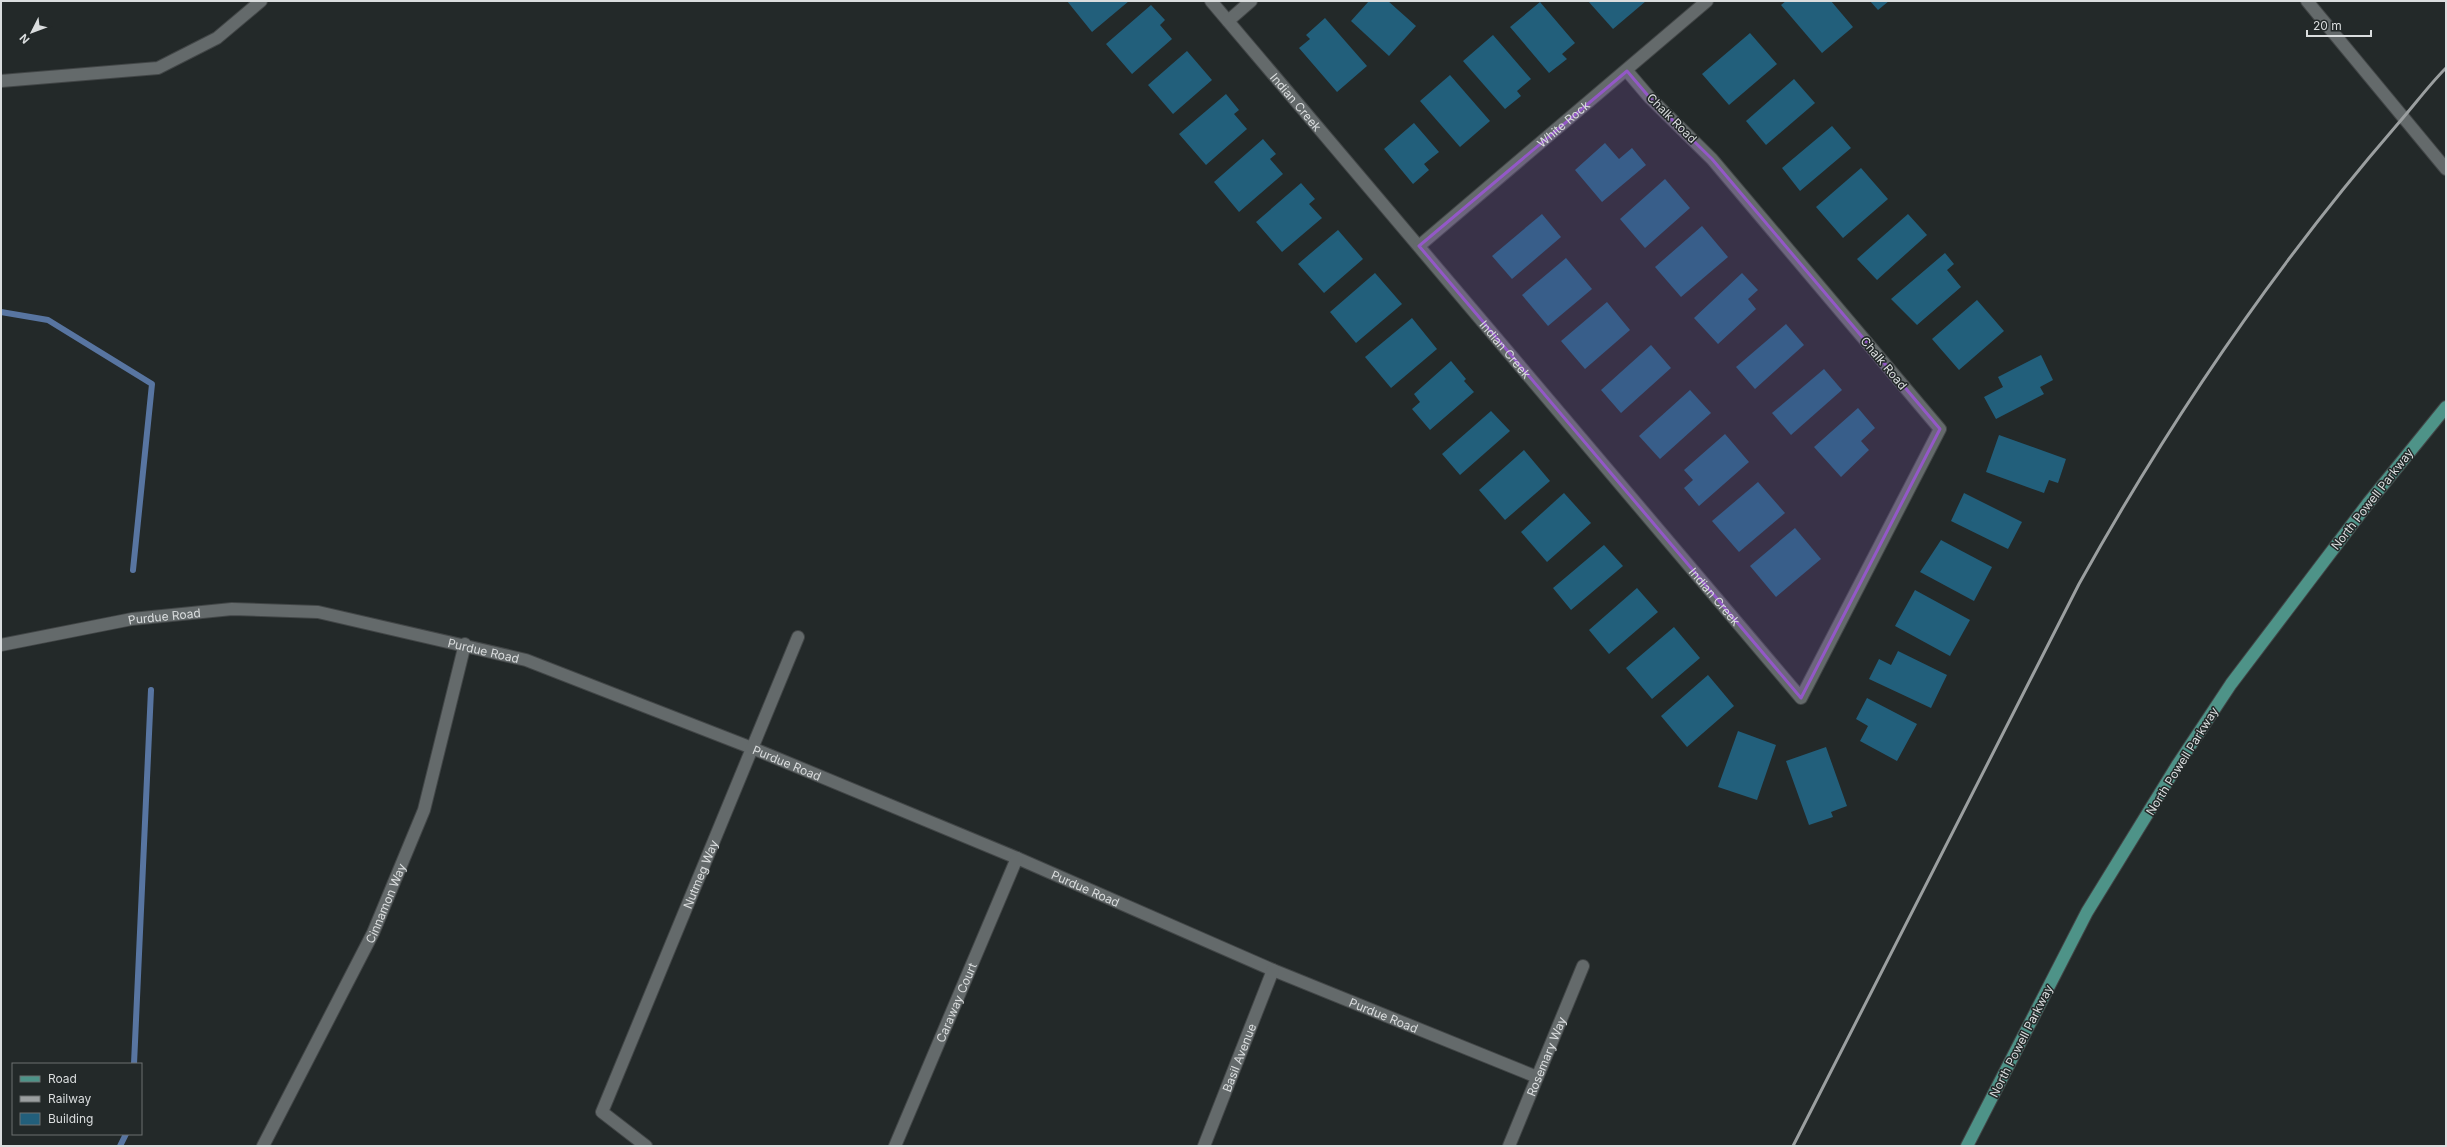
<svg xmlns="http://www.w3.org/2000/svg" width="2447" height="1147" viewBox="0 0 2447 1147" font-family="Inter,sans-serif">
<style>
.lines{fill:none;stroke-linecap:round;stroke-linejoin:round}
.stream{stroke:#5875a1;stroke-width:6}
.building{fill:#225f7b}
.street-casing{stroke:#424647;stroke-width:14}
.secondary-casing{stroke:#424647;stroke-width:14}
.primary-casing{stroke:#424647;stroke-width:14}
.street{stroke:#646a6b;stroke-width:12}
.secondary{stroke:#646a6b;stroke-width:12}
.primary{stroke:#4e9388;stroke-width:12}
.rail{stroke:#9b9fa0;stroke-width:3}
.marked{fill:#9358c7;fill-opacity:0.2;stroke:#9358c7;stroke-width:3;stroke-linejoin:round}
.labels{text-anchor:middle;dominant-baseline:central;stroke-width:3;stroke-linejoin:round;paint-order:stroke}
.street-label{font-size:12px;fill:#daddde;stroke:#232929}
</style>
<rect width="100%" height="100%" fill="#232929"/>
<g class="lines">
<!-- stream -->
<g class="stream">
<polyline points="1,312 48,320 152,384 133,570"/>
<polyline points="134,1064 151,690"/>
<polyline points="120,1146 126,1134"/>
</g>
</g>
<!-- building -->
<g class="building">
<polygon points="1067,1 1129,1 1092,32"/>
<polygon points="1369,1 1388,1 1416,26 1389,56 1351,21"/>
<polygon points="1588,1 1646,1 1613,29"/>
<polygon points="1786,1 1831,1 1853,27 1822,53 1781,5"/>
<polygon points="1870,1 1889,1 1878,10"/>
<polygon points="1540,2 1575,43 1562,54 1567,59 1549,73 1510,27"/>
<polygon points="1151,5 1165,20 1160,25 1172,39 1132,74 1106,44"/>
<polygon points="1325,18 1367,66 1337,92 1299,48 1310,39 1306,35"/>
<polygon points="1750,33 1777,64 1729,105 1702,74"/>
<polygon points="1493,35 1531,79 1517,91 1521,96 1505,109 1463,61"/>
<polygon points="1187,51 1212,80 1173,114 1148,85"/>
<polygon points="1450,75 1490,121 1460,147 1420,101"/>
<polygon points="1794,79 1815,103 1766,145 1746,121"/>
<polygon points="1226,94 1239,110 1234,114 1247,129 1206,165 1179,134"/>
<polygon points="1414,123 1439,152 1424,164 1429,170 1413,184 1384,149"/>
<polygon points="1832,126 1851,148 1800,191 1782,168"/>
<polygon points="1263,139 1276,154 1270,159 1283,174 1239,212 1214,182"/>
<polygon points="1605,143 1619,159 1632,148 1646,165 1602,202 1575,170"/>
<polygon points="1861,168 1888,199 1843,238 1816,207"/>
<polygon points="1665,179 1690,208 1645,248 1620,219"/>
<polygon points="1301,183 1315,199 1309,204 1322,218 1282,252 1256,222"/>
<polygon points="1542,214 1561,237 1512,279 1492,256"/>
<polygon points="1908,214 1927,235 1877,280 1857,259"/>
<polygon points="1702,226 1728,257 1681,297 1655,267"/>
<polygon points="1338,230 1363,259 1324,293 1298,264"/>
<polygon points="1945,253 1954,264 1947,270 1961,287 1917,325 1891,299"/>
<polygon points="1566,258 1592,289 1548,326 1522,295"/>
<polygon points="1375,273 1402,304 1356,343 1330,312"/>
<polygon points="1742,273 1758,290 1748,299 1756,309 1718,344 1694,318"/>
<polygon points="1977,300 2004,331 1959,370 1932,339"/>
<polygon points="1607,302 1630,330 1585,369 1561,341"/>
<polygon points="1412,318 1437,349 1391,388 1365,357"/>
<polygon points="1786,324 1804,345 1755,389 1736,367"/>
<polygon points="1651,345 1671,368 1621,413 1601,390"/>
<polygon points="2041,355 2053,380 2040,387 2044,394 1996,419 1984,397 2003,387 1998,377"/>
<polygon points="1451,361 1466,379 1464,381 1474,392 1430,430 1412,409 1420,402 1414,394"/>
<polygon points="1824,369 1842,390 1791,435 1772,413"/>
<polygon points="1690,390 1711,413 1660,459 1639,436"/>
<polygon points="1858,408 1875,428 1861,441 1869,450 1841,477 1814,447"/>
<polygon points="1491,411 1510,431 1460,475 1442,454"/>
<polygon points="1725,434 1749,462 1699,506 1684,488 1693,480 1684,470"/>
<polygon points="1999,435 2066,459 2058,483 2049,480 2044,493 1986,472"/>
<polygon points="1524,450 1550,481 1505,520 1479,490"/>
<polygon points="1758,482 1785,513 1739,552 1712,521"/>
<polygon points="1564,493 1591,523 1547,562 1521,532"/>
<polygon points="1964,493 2022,522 2008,549 1951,521"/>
<polygon points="1795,528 1821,559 1776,597 1750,566"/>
<polygon points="1941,540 1992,567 1974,601 1920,572"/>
<polygon points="1604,545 1623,566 1571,610 1553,588"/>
<polygon points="1637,588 1658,612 1609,654 1589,630"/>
<polygon points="1915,590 1970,620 1950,656 1895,626"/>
<polygon points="1674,627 1700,658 1652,699 1626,668"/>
<polygon points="1898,651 1947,675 1931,708 1869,679 1879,659 1891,665"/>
<polygon points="1708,675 1734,706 1687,747 1661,716"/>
<polygon points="1867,698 1917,724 1897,761 1860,741 1868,726 1856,719"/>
<polygon points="1738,731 1776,745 1757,800 1718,787"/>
<polygon points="1826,747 1847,806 1831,812 1833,817 1809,825 1786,761"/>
</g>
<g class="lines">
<defs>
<g id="street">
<path id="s1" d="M1211,1L1801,698L1940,429L1712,159L1650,98L1627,71"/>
<polyline points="1228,21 1251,1"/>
<polyline points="1,81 158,68 217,38 261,1"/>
<path id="s2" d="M1419,246L1707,1"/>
<path id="s3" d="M1,645L132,619L232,609L318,612L526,660L752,748L1017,858L1273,970L1537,1077"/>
<path id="s4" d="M263,1146L373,933L424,810L465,644"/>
<path id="s5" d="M646,1146L602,1112L798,637"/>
<path id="s6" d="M895,1146L1017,858"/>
<path id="s7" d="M1204,1146L1273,970"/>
<path id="s8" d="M1509,1146L1583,966"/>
</g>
<polyline id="secondary" points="2307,1 2446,169"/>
<polyline id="primary" points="1967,1146 2087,912 2178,764 2231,684 2369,502 2446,407"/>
</defs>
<!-- street casing -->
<use href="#street" class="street-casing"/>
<!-- secondary casing -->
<use href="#secondary" class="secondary-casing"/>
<!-- primary casing -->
<use href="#primary" class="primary-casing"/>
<!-- street -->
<use href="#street" class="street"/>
<!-- secondary -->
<use href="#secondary" class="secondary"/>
<!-- primary -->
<use href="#primary" class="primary"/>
<!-- rail -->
<path class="rail" d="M1793,1146L2079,584C2169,422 2275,266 2396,126C2413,107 2428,86 2446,68"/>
</g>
<!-- marked area -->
<path class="marked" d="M1627,71L1650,98L1712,159L1940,429L1801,698L1419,246Z"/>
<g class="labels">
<!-- street labels -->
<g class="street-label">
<text stroke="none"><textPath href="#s1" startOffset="132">Indian Creek</textPath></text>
<text transform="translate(1672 118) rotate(45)">Chalk Road</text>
<text stroke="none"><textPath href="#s2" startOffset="189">White Rock</textPath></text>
<text stroke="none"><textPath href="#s1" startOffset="456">Indian Creek</textPath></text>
<text transform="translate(1884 363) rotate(50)">Chalk Road</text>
<text transform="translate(2372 499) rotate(-52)">North Powell Parkway</text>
<text stroke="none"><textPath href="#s1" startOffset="780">Indian Creek</textPath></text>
<text stroke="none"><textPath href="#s3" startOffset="166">Purdue Road</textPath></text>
<text stroke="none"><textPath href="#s3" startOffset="490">Purdue Road</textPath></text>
<text transform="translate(2182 761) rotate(-58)">North Powell Parkway</text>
<text stroke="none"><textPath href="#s3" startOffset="814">Purdue Road</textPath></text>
<text stroke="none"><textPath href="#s5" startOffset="313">Nutmeg Way</textPath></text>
<text stroke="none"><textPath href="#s3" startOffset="1138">Purdue Road</textPath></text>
<text stroke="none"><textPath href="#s4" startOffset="272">Cinnamon Way</textPath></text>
<text stroke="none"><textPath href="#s6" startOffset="156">Caraway Court</textPath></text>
<text stroke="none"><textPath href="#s3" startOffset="1462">Purdue Road</textPath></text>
<text transform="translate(2021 1041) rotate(-63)">North Powell Parkway</text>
<text stroke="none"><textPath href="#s8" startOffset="97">Rosemary Way</textPath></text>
<text stroke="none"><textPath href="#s7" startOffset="95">Basil Avenue</textPath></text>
</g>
</g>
<!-- border -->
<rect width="2447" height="1147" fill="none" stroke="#daddde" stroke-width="4"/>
<!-- legend -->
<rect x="12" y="1063" width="130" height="72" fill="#232929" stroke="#6c7171"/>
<rect x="20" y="1076" width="20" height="6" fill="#4e9388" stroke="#6c7171"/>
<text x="48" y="1083" font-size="12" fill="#daddde">Road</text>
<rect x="20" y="1096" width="20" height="6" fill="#9b9fa0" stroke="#6c7171"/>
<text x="48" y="1103" font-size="12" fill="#daddde">Railway</text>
<rect x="20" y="1113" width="20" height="12" fill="#225f7b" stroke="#6c7171"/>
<text x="48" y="1123" font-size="12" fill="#daddde">Building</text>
<!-- north arrow -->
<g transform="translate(32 32) rotate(228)" stroke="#232929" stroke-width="3" paint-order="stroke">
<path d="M0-3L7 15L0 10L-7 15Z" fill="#daddde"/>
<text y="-6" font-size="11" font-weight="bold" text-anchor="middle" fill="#daddde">N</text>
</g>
<!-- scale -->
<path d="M2307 30v6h64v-6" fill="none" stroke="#daddde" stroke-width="2"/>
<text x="2313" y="30" font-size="12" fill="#daddde" stroke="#232929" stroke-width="3" paint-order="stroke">20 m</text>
</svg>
